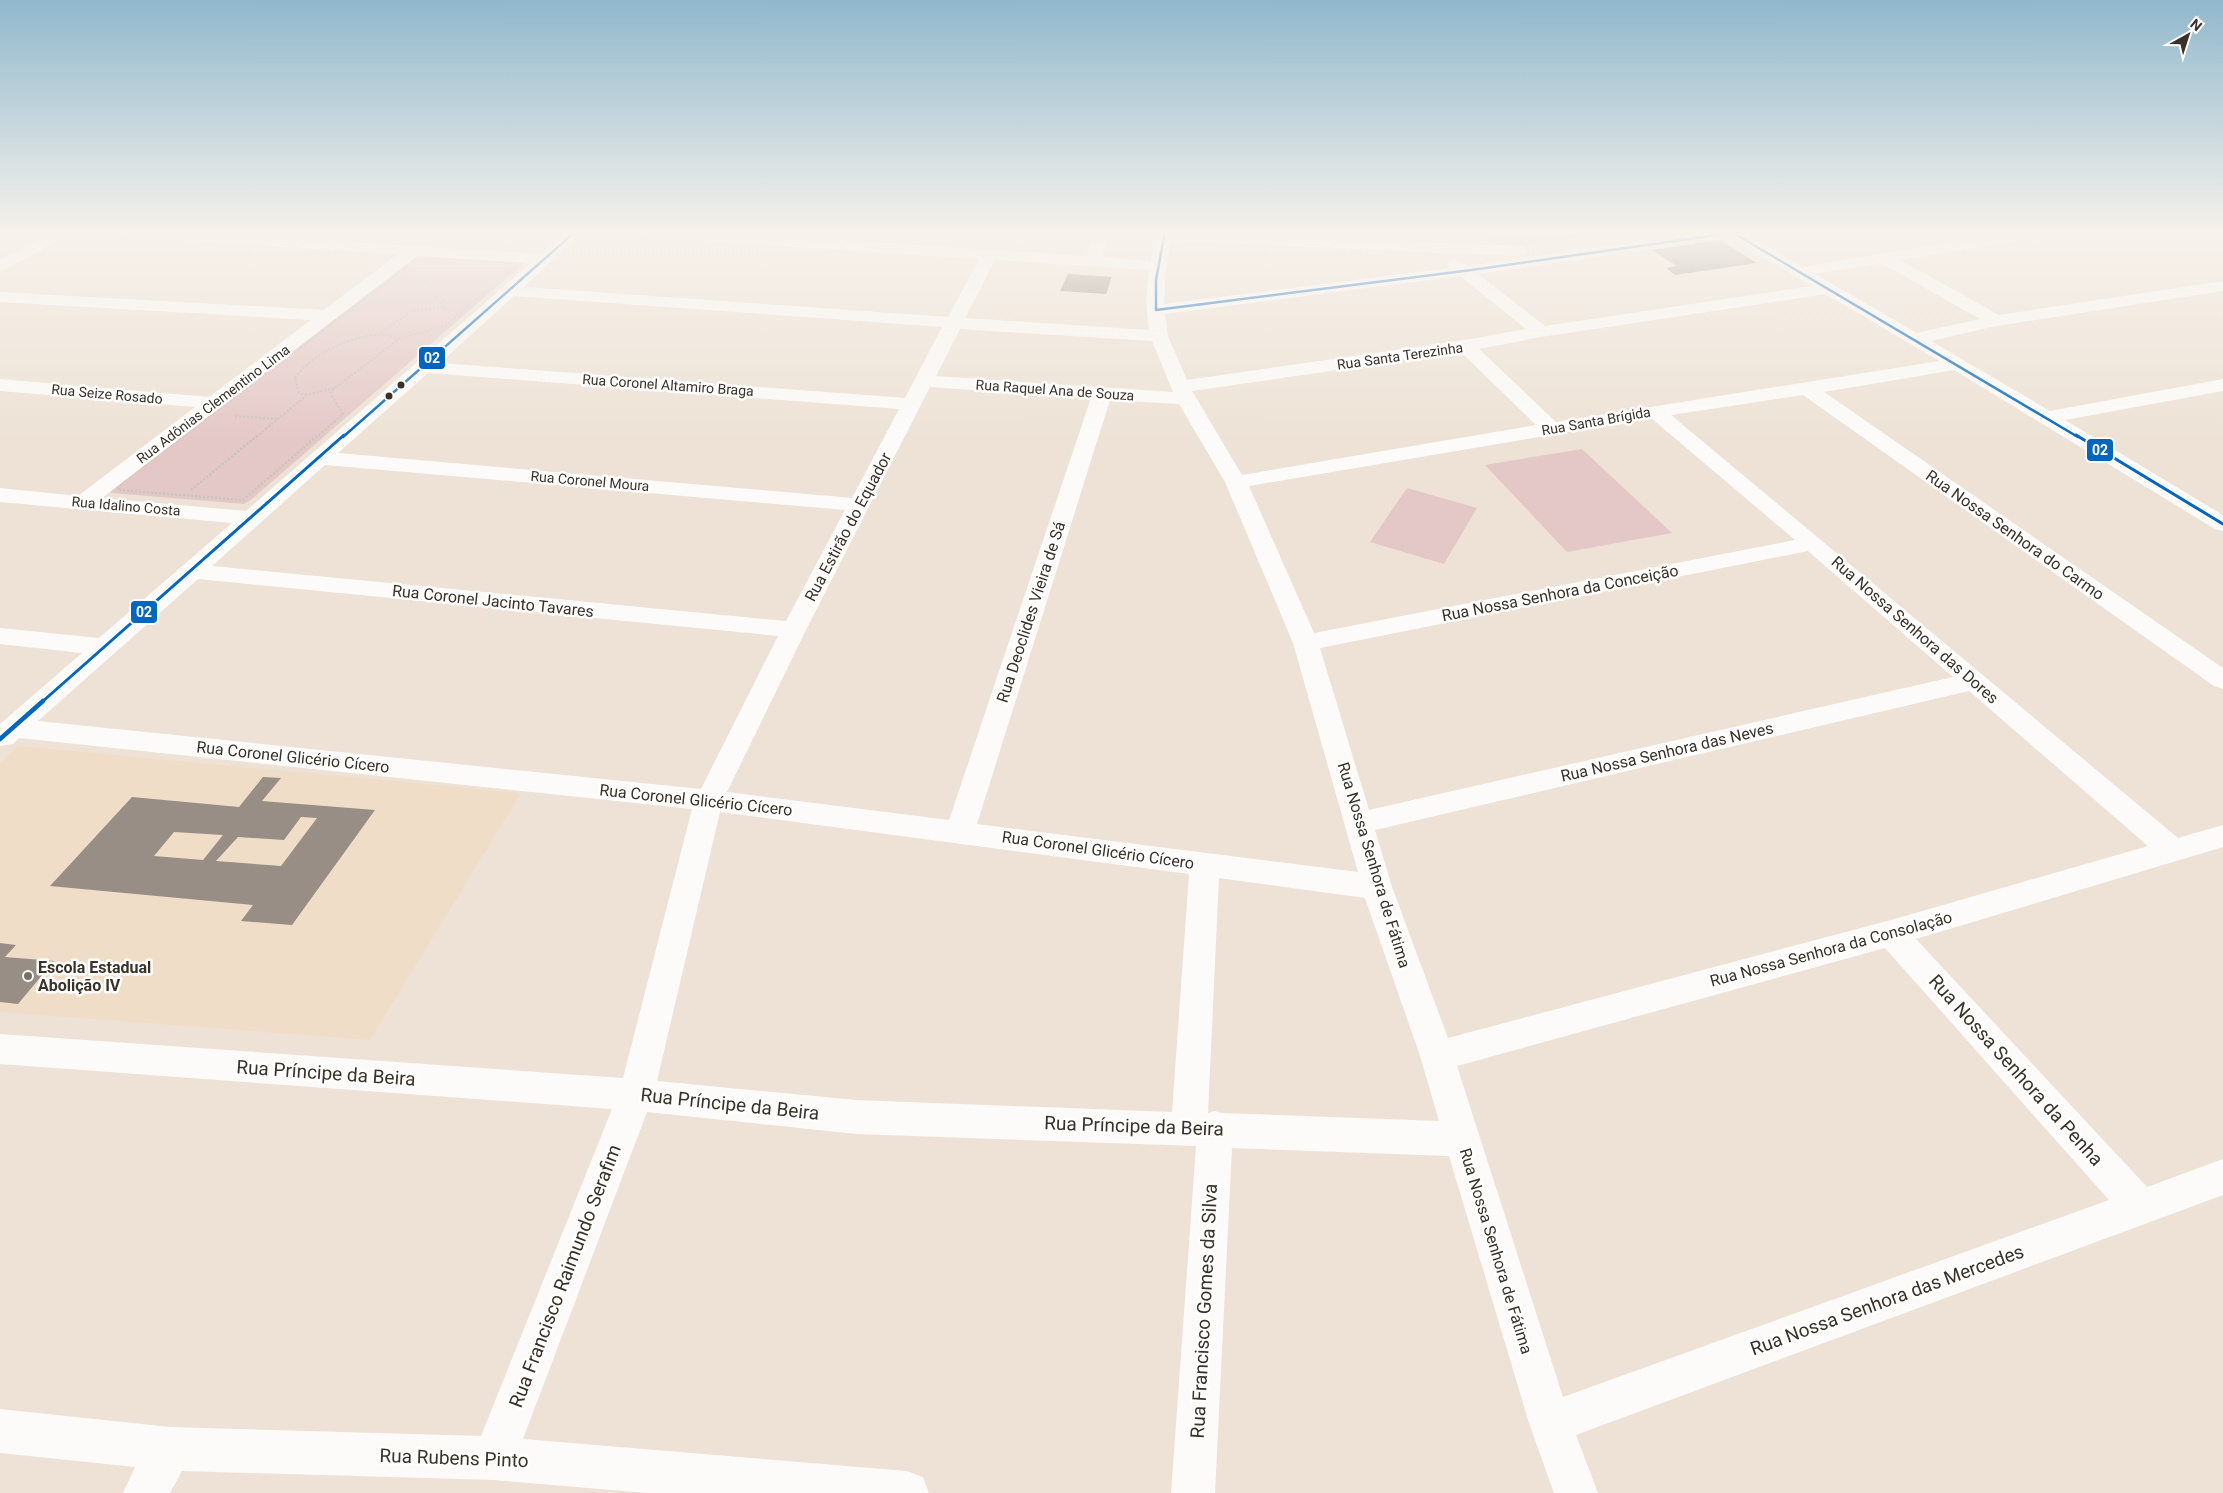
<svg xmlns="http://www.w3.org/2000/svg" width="2223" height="1493" viewBox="0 0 2223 1493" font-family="Roboto,sans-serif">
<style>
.built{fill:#f0ddc7}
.green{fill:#e4c8c7}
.building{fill:#988e86;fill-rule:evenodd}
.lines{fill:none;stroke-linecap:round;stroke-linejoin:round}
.path-far1{stroke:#c8c5bf;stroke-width:2;stroke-dasharray:2 2;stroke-linecap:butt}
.path{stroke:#c8c5bf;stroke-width:2.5;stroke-dasharray:2 2;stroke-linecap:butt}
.minor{fill:#fcfbf9;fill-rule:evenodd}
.bus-1-far2-casing{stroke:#fff;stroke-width:5}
.bus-1-far1-casing{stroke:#fff;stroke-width:6}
.bus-1-casing{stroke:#fff;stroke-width:8}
.bus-1-far2{stroke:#0065bd;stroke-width:2.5}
.bus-1-far1{stroke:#0065bd;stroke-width:3}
.bus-1{stroke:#0065bd;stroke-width:4.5}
.bus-dot{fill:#3a3229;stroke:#fff;stroke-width:2}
.poi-dot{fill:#797065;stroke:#fff;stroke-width:2}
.labels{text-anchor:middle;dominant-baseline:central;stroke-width:5;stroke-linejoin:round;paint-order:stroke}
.far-street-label{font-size:14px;fill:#3a3229;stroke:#fff}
.street-label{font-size:16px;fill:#3a3229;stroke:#fff}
.poi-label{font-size:16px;font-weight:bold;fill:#3a3229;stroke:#fff;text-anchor:start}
.near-street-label{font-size:19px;fill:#3a3229;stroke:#fff}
.line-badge{stroke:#fff;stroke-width:2}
.badge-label{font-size:14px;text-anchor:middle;font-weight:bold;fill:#fff}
</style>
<rect width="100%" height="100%" fill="#ede2d5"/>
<!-- built -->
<polygon class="built" points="18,746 521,793 370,1040 0,1012 0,763"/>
<!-- green -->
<g class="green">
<polygon points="1485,231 1622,231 1505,247 1489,242"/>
<polygon points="424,255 520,262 523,264 253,498 244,504 111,493 111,488 116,482 417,257"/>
<polygon points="1582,449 1672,533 1567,552 1485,465"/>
<polygon points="1407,488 1477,508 1444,564 1370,542"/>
</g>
<!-- building -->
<g class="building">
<polygon points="1720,240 1757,263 1675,275 1666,268 1677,266 1652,250"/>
<polygon points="1068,274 1112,277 1106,294 1060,291"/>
<path d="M263,777L281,778L262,801L375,810L292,925L241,921L253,905L50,886L132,797L239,807ZM301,817L317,818L281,866L216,861L238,837L284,840ZM174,832L223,835L203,860L154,856Z"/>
<polygon points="0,943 16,945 5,957 54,961 18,1004 0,1002"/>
</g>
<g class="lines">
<!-- path-far1 -->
<g class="path-far1">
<polyline points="418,275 426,282"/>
<polyline points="435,296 450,314"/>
<polyline points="380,333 412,311 444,307"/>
<path d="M334,388L307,395L299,393L295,378C312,352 369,325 398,339"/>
<polyline points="235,416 277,419"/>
<polyline points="182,437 414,262 429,256 516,263 516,266 446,325 399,339 331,391 331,395 343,414 317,437"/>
<polyline points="256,437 306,396"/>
</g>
<!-- path -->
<g class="path">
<polyline points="184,435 122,482 118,490 243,500 318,435"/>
<polyline points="191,490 258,435"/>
</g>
<!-- minor -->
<g class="minor">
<polygon points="54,231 74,231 72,234 0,272 0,260"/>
<path d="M102,231H190L541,254L566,231H584L524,287L948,317L979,259L626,236L618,231H704L1086,256L1094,231H1110L1102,257L1151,261L1157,231L1520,246L1526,248L1528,251L1526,254L1520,256L1171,241L1166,266L1164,304L1450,268L1447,264L1449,261L1455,259L1467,266L1709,231H1741L1802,267L2018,231H2058L2050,236L1900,260L1999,315L2223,281V291L1996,326L1931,341L2050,411L2223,379V391L2065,420L2223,515V531L2215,529L1954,370L1824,392L2223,668V689L2214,686L1803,395L1671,415L2178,838L2223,825V847L1916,939L2147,1187L2223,1159V1195L1576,1435L1598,1493H1554L1529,1423L1449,1156L1232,1148L1215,1493H1171L1196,1146L856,1134L647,1112L523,1439L907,1471L923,1477L929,1493H647L494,1480L182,1471L170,1493H123L135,1467L0,1453V1409L170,1427L481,1436L612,1109L0,1064V1034L623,1078L692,809L19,738L13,744L0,746V724L82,653L0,644V628L99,638L232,523L0,502V488L78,496L195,407L0,391V379L209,397L311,320L0,302V292L324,310L398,254L110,236ZM1730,238L1812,286L1545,326L1478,274ZM417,256L531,263L246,511L102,498ZM995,260L1149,270L1146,299L1149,330L965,318ZM1881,263L1980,319L1917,333L1815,274ZM1460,276L1526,329L1465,340L1187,380L1168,336L1165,314ZM1826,294L1939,361L1556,422L1479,349L1541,337ZM514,296L942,327L905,398L440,363ZM960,329L1152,341L1173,392L936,376ZM1461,352L1536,425L1242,475L1192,391ZM428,373L899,409L852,498L338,453ZM930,387L1091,398L949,820L727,792L806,630ZM1110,400L1179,404L1225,482L1293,643L1358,872L977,824ZM1651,418L1795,540L1314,633L1249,486ZM325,465L845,510L786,621L212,566ZM1808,551L1953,677L1369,810L1320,648ZM198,579L778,636L701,789L38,721ZM1969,691L2148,846L1891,920L1448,1038L1392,887L1375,830ZM720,812L1189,874L1172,1112L856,1100L657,1081ZM1219,878L1365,898L1420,1056L1439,1121L1221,1113L1215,1111L1208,1113ZM1885,948L2109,1200L1563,1397L1457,1066Z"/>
</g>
<defs>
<g id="bus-1-far2">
<polyline points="1165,231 1156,280 1156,310 1464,271 1731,233"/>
<polyline points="1730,231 2078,437"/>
<polyline points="343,437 576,231"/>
</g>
<g id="bus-1-far1">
<polyline points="2076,435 2223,524"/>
<polyline points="42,702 344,435"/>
</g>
<polyline id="bus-1" points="0,739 43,701"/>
</defs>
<!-- bus-1-far2 casing -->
<use href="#bus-1-far2" class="bus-1-far2-casing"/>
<!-- bus-1-far1 casing -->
<use href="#bus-1-far1" class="bus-1-far1-casing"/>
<!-- bus-1 casing -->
<use href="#bus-1" class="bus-1-casing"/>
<!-- bus-1-far2 -->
<use href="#bus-1-far2" class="bus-1-far2"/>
<!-- bus-1-far1 -->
<use href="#bus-1-far1" class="bus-1-far1"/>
<!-- bus-1 -->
<use href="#bus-1" class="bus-1"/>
</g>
<!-- sky -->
<linearGradient id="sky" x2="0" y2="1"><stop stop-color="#91b8cc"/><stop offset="0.53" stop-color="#f7f2ec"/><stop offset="1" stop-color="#f7f2ec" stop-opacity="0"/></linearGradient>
<rect width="2223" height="440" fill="url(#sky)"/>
<!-- markers -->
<g class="bus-dot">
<circle cx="401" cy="385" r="4.5"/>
<circle cx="389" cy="396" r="4.5"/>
</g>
<circle class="poi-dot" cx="28" cy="976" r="5"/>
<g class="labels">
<!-- far-street labels -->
<g class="far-street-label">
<text transform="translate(1400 356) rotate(-8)">Rua Santa Terezinha</text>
<text transform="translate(668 385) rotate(4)">Rua Coronel Altamiro Braga</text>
<text transform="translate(1055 390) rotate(4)">Rua Raquel Ana de Souza</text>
<text transform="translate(107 394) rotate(5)">Rua Seize Rosado</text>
<text transform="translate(213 404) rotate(-37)">Rua Adônias Clementino Lima</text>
<text transform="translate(1596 421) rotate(-10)">Rua Santa Brígida</text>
<text transform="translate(590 481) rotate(5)">Rua Coronel Moura</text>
<text transform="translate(126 506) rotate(5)">Rua Idalino Costa</text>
</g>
<!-- street labels -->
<g class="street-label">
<text transform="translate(848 527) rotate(-62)">Rua Estirão do Equador</text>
<text transform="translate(2015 535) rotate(35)">Rua Nossa Senhora do Carmo</text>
<text transform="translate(1560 593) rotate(-11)">Rua Nossa Senhora da Conceição</text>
<text transform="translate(493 601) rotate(6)">Rua Coronel Jacinto Tavares</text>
<text transform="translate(1031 612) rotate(-72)">Rua Deoclides Vieira de Sá</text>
<text transform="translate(1915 630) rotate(41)">Rua Nossa Senhora das Dores</text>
<text transform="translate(1667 752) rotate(-13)">Rua Nossa Senhora das Neves</text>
<text transform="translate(293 757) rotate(6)">Rua Coronel Glicério Cícero</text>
<text transform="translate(696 800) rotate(6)">Rua Coronel Glicério Cícero</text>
<text transform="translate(1098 850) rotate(8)">Rua Coronel Glicério Cícero</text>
<text transform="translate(1374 865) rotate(73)">Rua Nossa Senhora de Fátima</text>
<text transform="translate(1831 949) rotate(-15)">Rua Nossa Senhora da Consolação</text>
<text transform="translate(1496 1251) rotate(73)">Rua Nossa Senhora de Fátima</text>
</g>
<!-- poi labels -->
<g class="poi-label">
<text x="38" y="967">Escola Estadual<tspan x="38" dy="18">Abolição IV</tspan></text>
</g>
<!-- near-street labels -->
<g class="near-street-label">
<text transform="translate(2016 1070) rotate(48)">Rua Nossa Senhora da Penha</text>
<text transform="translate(326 1073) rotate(4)">Rua Príncipe da Beira</text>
<text transform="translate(730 1104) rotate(6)">Rua Príncipe da Beira</text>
<text transform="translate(1134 1126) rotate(2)">Rua Príncipe da Beira</text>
<text transform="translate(565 1276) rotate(-69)">Rua Francisco Raimundo Serafim</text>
<text transform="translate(1887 1300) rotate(-20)">Rua Nossa Senhora das Mercedes</text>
<text transform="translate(1204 1311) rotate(-87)">Rua Francisco Gomes da Silva</text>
<text transform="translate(454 1458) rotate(2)">Rua Rubens Pinto</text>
</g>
</g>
<g class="line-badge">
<rect x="418" y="346" width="28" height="24" rx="5" fill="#0065bd"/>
<rect x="2086" y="438" width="28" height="24" rx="5" fill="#0065bd"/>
<rect x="130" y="600" width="28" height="24" rx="5" fill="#0065bd"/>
</g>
<g class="badge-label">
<text x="432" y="363">02</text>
<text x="2100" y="455">02</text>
<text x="144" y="617">02</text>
</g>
<!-- north arrow -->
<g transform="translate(2188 35) rotate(39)" stroke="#ffffff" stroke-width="4" paint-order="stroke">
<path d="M0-4L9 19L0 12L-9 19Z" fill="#3a3229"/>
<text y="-8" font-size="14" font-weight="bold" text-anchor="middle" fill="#3a3229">N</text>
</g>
</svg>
